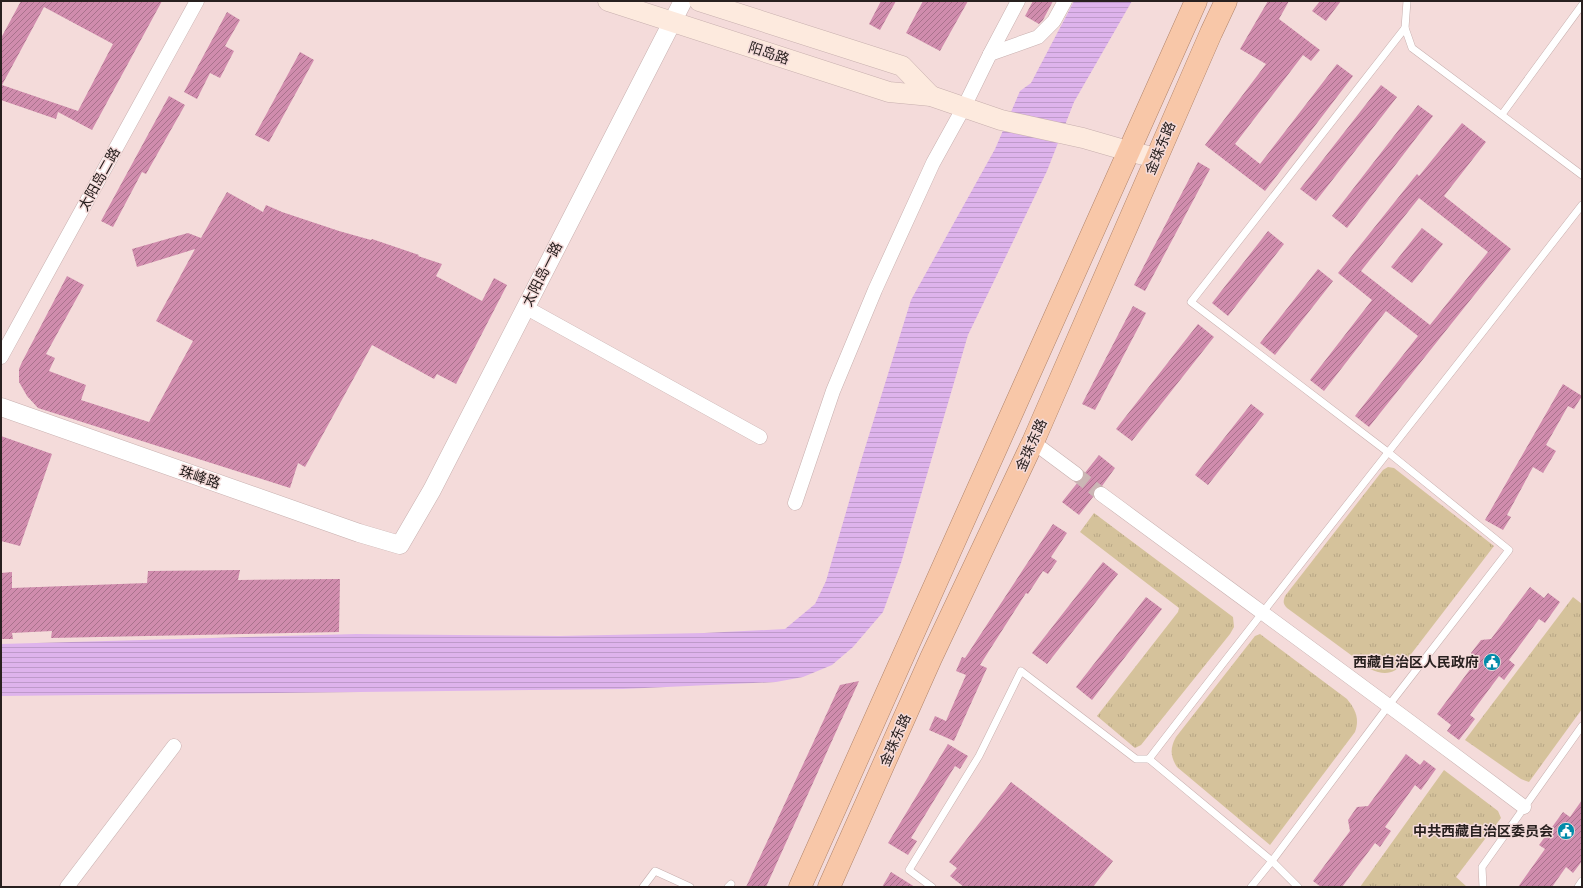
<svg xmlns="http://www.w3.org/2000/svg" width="1583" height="888" viewBox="0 0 1583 888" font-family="'Space Grotesk','Noto Sans SC',sans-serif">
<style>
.grass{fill:url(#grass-tufts)}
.water{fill:url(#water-rules)}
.building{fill:url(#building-hatch);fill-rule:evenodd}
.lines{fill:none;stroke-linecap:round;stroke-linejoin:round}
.minor-tunnel{stroke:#cbb6b5;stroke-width:14;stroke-dasharray:14 7;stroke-linecap:butt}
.service-casing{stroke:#c7afae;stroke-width:8}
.minor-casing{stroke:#c7afae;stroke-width:15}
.tertiary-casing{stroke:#c7afae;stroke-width:19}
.secondary-casing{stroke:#c7afae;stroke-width:21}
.trunk-casing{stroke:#af836a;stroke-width:23}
.service{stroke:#fff;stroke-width:7}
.minor{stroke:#fff;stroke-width:14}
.tertiary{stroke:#fff;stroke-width:18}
.secondary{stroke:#fdeade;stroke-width:20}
.trunk{stroke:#f8c7a8;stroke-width:22}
.labels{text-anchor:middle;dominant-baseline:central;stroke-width:3;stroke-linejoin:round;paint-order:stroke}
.street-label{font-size:14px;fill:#28201f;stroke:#f4dbda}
.poi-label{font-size:14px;font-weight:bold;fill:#28201f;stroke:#f4dbda;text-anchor:end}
</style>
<defs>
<pattern id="grass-tufts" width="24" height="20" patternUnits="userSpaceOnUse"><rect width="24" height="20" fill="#d5c29b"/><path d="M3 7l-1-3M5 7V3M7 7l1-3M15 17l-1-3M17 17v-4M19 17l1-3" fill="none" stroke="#b7a685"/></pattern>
<pattern id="water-rules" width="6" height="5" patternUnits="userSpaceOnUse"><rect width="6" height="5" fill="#deb3ec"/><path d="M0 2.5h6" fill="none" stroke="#be9aca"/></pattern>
<pattern id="building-hatch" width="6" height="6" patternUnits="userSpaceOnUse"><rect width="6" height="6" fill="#d08cad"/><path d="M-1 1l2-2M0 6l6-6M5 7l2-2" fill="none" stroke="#a9728c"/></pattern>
</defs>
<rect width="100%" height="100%" fill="#f4dbda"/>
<!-- grass -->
<g class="grass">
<path d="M1388,467L1394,468L1494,546L1405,662C1394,674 1385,676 1370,669L1287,608C1283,604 1283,602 1285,596L1383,470Z"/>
<polygon points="1094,513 1233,617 1234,627 1230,634 1141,745 1135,748 1097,716 1178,612 1179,608 1080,532"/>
<polygon points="1573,597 1582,604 1582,709 1529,782 1521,779 1465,740"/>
<path d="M1260,634L1347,699C1355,709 1360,718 1355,732L1270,845L1177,767C1170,756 1170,748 1176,737L1255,636Z"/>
<polygon points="1444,770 1498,811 1501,818 1456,877 1467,887 1360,887"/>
</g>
<!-- water -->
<polygon class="water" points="1074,1 1132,1 1074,102 1047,171 968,335 901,563 883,612 853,647 832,665 803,677 776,682 623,689 1,696 1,644 356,634 560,636 704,633 785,629 815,604 826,581 860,464 911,300 995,149 1020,91 1031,83"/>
<!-- building -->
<g class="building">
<path d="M21,1H162L92,130L58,112L56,119L1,100V38ZM44,7L113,44L78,111L2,85Z"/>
<polygon points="881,1 896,1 880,30 869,24"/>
<polygon points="923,1 968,1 940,51 906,33"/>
<polygon points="1033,1 1053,1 1043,20 1039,24 1025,16"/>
<polygon points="1268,1 1289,1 1279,19 1320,50 1311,61 1303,55 1235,144 1260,164 1337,64 1353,76 1265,191 1205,145 1266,64 1240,49"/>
<polygon points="1320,1 1341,1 1326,21 1312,11"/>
<polygon points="227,12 240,20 225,46 234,51 220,78 210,73 197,99 184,92"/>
<polygon points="300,52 314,60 269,142 255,135"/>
<polygon points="1381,85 1397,97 1316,201 1300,189"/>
<polygon points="169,96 185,105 146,174 142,172 113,227 101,221"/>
<polygon points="1418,105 1433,116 1347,228 1332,216"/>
<path d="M1462,123L1486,142L1444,196L1511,249L1369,427L1355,416L1418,336L1386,311L1324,391L1310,380L1372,300L1338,273L1417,174L1419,176ZM1419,198L1488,252L1430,325L1361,271Z"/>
<polygon points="1198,162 1210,169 1145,291 1134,285"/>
<polygon points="227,192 263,212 266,205 282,212 339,231 371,240 372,239 419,255 418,256 442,264 436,276 482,301 494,278 507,285 456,384 437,374 434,379 372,345 305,467 298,463 290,488 38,408 27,396 19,382 19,369 22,362 67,276 84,285 46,354 55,358 49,371 86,385 81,400 149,422 193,341 156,321 195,249 137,267 132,249 188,233 201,238"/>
<polygon points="1422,228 1443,244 1412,283 1391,267"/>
<polygon points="1268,231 1284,244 1228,316 1212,303"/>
<polygon points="1318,269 1333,281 1275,355 1260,343"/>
<polygon points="1133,306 1146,313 1095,410 1082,404"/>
<polygon points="1198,324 1214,337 1132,441 1116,429"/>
<polygon points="1563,384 1582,396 1574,409 1568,406 1546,445 1556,451 1543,473 1533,467 1507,515 1511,517 1503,530 1485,520"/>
<polygon points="1251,404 1264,414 1208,485 1195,475"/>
<polygon points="1,436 52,454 20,546 1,541"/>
<polygon points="1099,455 1115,468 1102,486 1094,489 1093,497 1079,515 1062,502 1078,482 1083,479 1084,474"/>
<polygon points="1053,524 1067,533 1051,557 1057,561 1048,574 1043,571 1028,594 1026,593 980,665 987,668 954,741 929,730 935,716 946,721 966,675 956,671 962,657 965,658"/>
<polygon points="1103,562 1118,574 1047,664 1032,653"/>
<polygon points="240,570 238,580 340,579 339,632 51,638 52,631 12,633 13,639 1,639 1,573 12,572 12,588 147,583 148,571"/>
<polygon points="1530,587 1544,598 1548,593 1560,602 1545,623 1539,619 1509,660 1515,665 1504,680 1499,676 1470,715 1475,719 1459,740 1447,731 1451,725 1437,714 1474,664 1471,653 1481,640 1491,639"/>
<polygon points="1146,597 1162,609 1092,700 1076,687"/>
<polygon points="859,681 766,887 746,887 840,685"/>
<polygon points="948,744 968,756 960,769 955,766 911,838 917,841 908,855 888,843"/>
<polygon points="1406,754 1420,765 1424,760 1436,769 1421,790 1415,785 1385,827 1391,831 1380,847 1375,843 1342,887 1321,887 1313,881 1350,831 1348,820 1357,807 1368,806"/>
<polygon points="1011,782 1113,861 1093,887 964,887 950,876 957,868 949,862"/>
<polygon points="1582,800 1582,861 1573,873 1566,867 1552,887 1518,887 1545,849 1539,845 1563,812 1570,817"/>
<polygon points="891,872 915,887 882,887"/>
</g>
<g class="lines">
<!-- minor-tunnel -->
<polyline class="minor-tunnel" points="1076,474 1101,494"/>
<defs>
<g id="service">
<polyline points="1405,28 1407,1"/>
<polyline points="1503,113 1582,5"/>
<polyline points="643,887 655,871 690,887"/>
<polyline points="728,887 731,884"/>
<polyline points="932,887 909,870 979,756 1021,671 1136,759 1149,759"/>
<path d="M1251,887L1272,861L1149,759C1292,573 1438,390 1582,205"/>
<polyline points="1298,887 1272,861 1389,705 1509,550 1389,453 1191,302 1405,28 1412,48 1582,175"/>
<polyline points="1483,887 1482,867 1582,726"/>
<polyline points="1578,887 1582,881"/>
</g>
<g id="minor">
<polyline points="990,54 1038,37 1054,21 1065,1"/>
<polyline points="525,307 760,437"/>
<polyline points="1,357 197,1"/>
<polyline points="1033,442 1076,474"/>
<path d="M1101,494C1242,598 1384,701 1524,807"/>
<polyline points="795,503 833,391 875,290 933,163 964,107 990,54 1018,1"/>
<polyline points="67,887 174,746"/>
</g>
<polyline id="tertiary" points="1,407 359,533 400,545 432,490 683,1"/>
<g id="secondary">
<polyline points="608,1 889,92 931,96 1001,120 1083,138 1128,151 1156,158"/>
<polyline points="699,1 902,66 931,96"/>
</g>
<g id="trunk">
<polyline points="800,887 1196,1"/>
<polyline points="829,887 931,658 1033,442 1211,33 1226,1"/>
</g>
</defs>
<!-- service casing -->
<use href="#service" class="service-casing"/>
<!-- minor casing -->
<use href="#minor" class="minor-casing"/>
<!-- tertiary casing -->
<use href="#tertiary" class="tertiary-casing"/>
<!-- secondary casing -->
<use href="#secondary" class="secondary-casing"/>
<!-- trunk casing -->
<use href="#trunk" class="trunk-casing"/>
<!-- service -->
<use href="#service" class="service"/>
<!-- minor -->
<use href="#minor" class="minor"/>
<!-- tertiary -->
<use href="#tertiary" class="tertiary"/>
<!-- secondary -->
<use href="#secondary" class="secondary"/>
<!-- trunk -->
<use href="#trunk" class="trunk"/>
</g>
<!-- icons -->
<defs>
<symbol id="civic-disc" viewBox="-11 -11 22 22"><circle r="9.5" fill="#028baa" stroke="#f4dbda"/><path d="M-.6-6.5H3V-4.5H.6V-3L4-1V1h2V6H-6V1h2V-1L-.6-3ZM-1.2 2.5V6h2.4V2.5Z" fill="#fff"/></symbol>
</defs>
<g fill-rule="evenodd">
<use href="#civic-disc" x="1482" y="652" width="20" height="20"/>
<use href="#civic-disc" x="1556" y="821" width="20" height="20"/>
</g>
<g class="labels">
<!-- street labels -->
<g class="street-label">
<text transform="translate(769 53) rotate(18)">阳岛路</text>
<text transform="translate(1160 148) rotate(-67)">金珠东路</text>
<text transform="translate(99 179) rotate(-61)">太阳岛二路</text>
<text transform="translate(542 274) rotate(-63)">太阳岛一路</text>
<text transform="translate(1031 445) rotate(-66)">金珠东路</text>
<text transform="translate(200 477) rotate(19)">珠峰路</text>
<text transform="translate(895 740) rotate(-66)">金珠东路</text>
</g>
<!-- poi labels -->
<g class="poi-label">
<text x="1479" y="662">西藏自治区人民政府</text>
<text x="1553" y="831">中共西藏自治区委员会</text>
</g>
</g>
<!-- border -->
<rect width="1583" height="888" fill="none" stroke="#28201f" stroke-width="4"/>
</svg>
